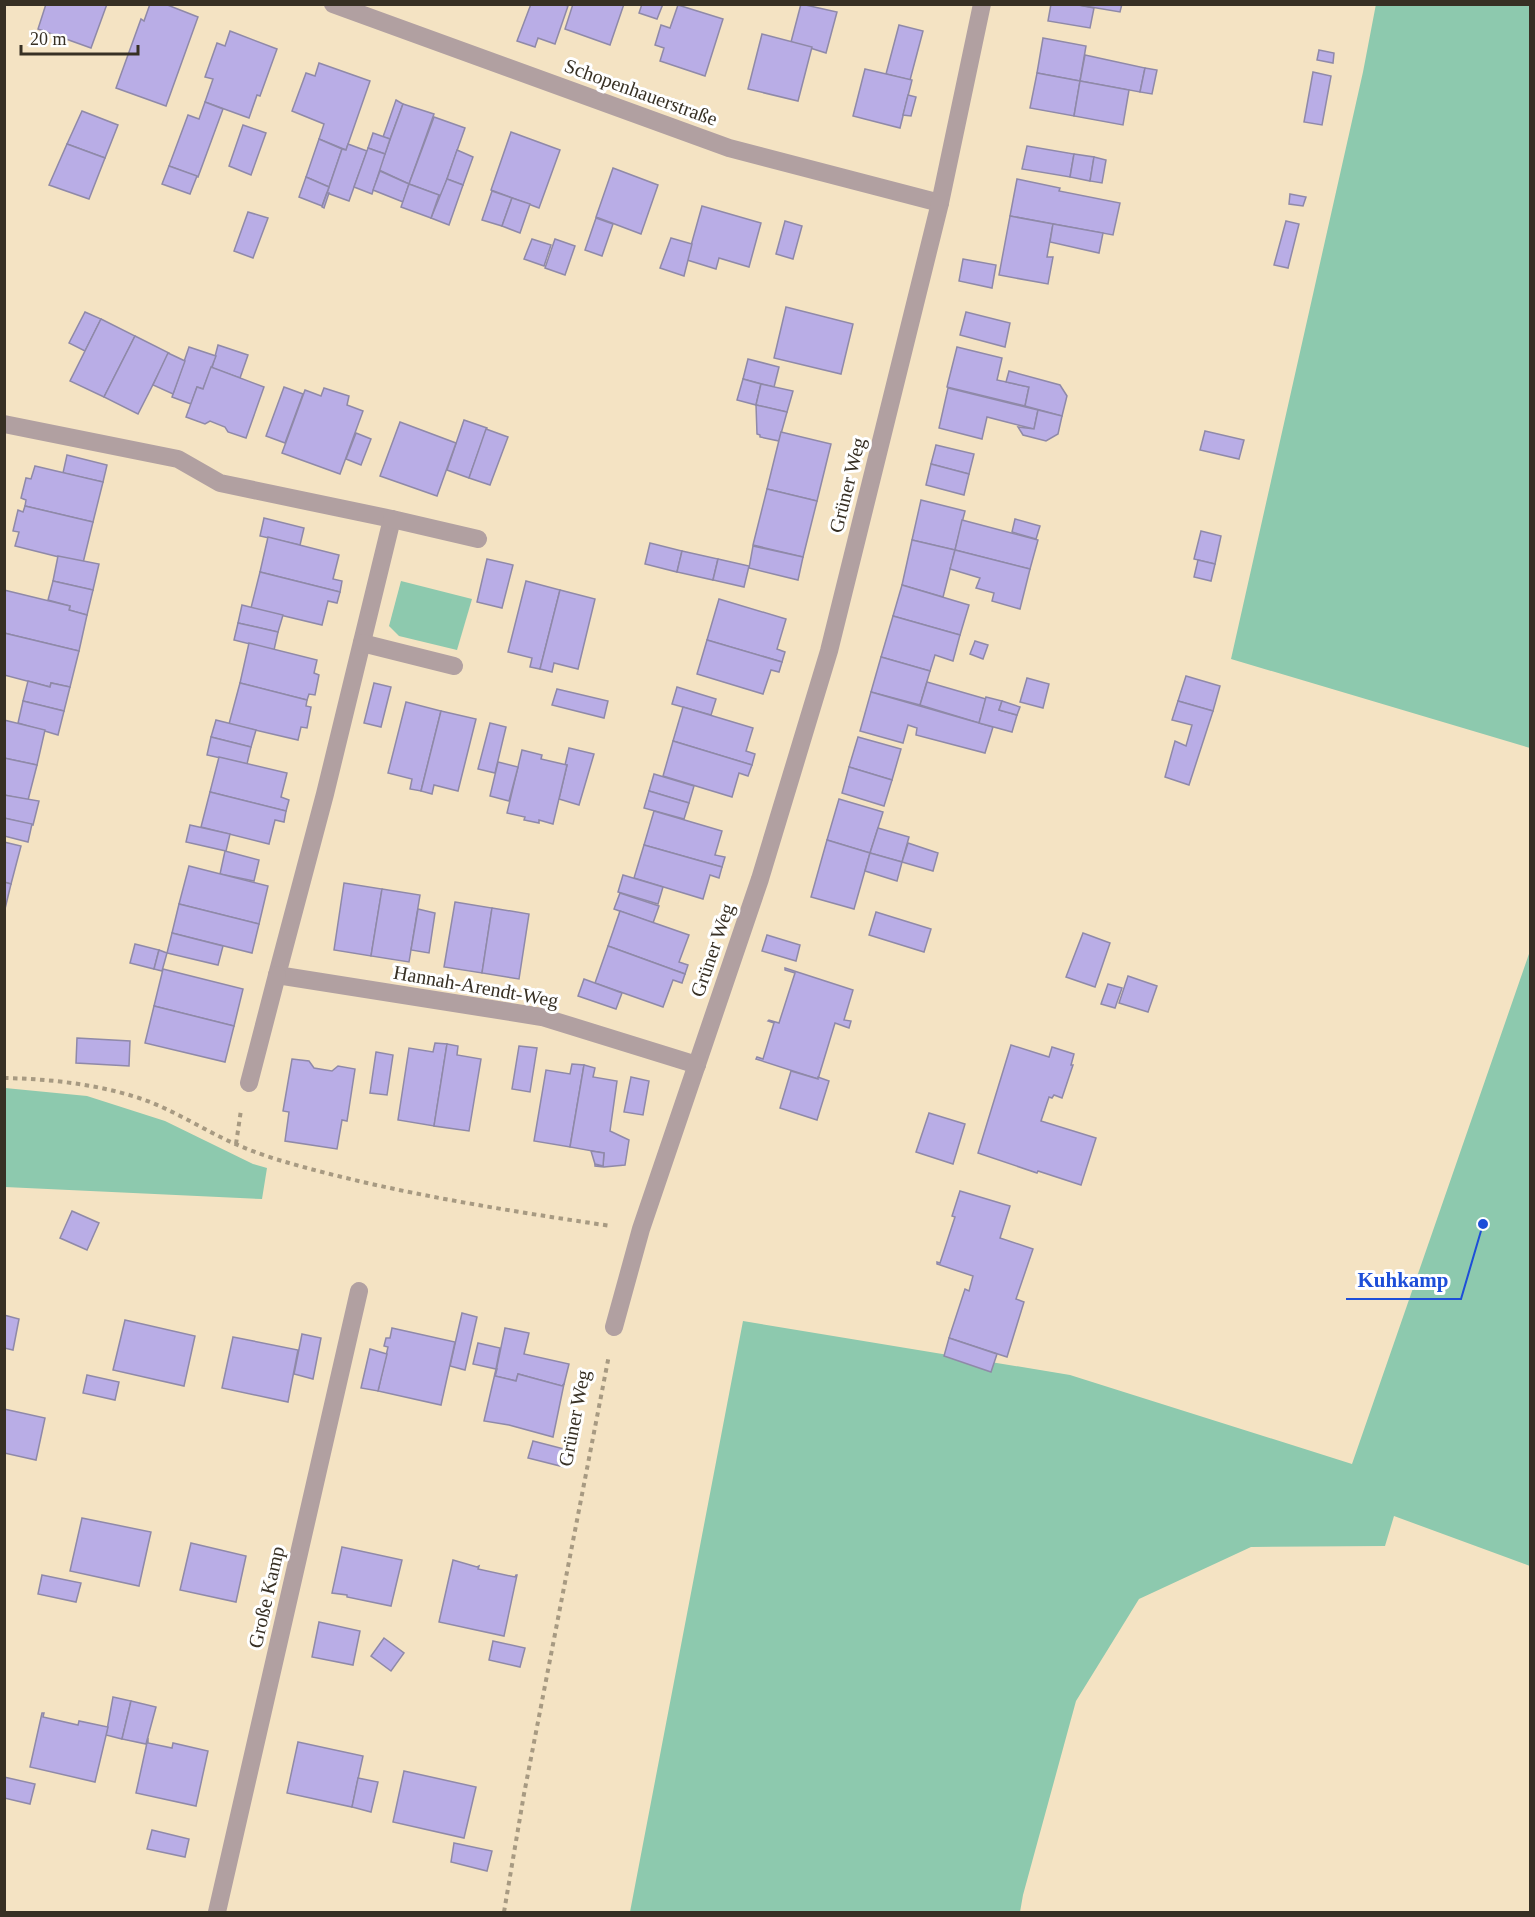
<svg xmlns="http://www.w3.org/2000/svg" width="1535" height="1917" viewBox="0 0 1535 1917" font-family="Georgia,serif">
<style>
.green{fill:#8dc9ae}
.building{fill:#b9ade6;stroke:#8f89a8;stroke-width:1.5}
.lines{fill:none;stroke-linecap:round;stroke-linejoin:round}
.path{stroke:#a79a82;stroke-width:4;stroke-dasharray:4.5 4.5;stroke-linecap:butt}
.street{stroke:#b1a0a1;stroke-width:18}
.labels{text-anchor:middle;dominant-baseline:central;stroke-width:6;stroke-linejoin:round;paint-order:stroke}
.street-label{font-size:20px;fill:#373024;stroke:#fff}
.leader{fill:none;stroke:#1d4ed8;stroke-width:2}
.callout-dot{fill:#1d4ed8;stroke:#fff;stroke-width:2}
.callout-label{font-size:21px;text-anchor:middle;font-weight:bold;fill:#1d4ed8;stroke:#fff;stroke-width:6;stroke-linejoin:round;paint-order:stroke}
</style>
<rect width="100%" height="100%" fill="#f4e3c3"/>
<!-- green -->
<g class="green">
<polygon points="1376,4 1530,5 1530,748 1231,659 1363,72"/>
<polygon points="401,581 472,599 457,650 399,636 389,626"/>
<polygon points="1530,951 1530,1566 1394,1516 1385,1546 1251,1547 1139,1599 1076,1701 1023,1895 1020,1912 630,1912 743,1321 1070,1375 1352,1464"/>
<polygon points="5,1088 87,1096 165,1121 253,1164 267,1168 262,1199 5,1187"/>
</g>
<!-- building -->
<g class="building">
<polygon points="46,4 107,4 91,48 38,29"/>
<polygon points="150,4 165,4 198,17 166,106 116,88 141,19 144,21"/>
<polygon points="531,4 562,4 568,6 555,44 538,38 535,47 517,41"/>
<polygon points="573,4 624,4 610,45 565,29"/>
<polygon points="642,4 663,4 657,19 639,13"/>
<polygon points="801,4 837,12 826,53 791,42"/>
<polygon points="1051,4 1073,4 1094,8 1090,28 1048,21"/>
<polygon points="1073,4 1122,4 1120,12"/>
<polygon points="678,5 723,19 705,76 660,61 664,48 655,45 661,25 670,28"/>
<polygon points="899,25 923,31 910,80 886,74"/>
<polygon points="230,31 277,49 260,96 257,95 249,118 205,102 213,79 205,77 217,43 225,46"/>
<polygon points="762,34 812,47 798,101 748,89"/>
<polygon points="1043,38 1086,46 1080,81 1037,73"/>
<polygon points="1319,50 1334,53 1333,63 1317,60"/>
<polygon points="1085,55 1145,68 1140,92 1080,81"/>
<polygon points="319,63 370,81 346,150 319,139 324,124 292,111 306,73 315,76"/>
<polygon points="1145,68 1157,70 1152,94 1140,92"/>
<polygon points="865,69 912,80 900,128 853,116"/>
<polygon points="1313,72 1331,76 1322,125 1304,122"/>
<polygon points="1037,73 1080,81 1074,116 1030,108"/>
<polygon points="1080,81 1129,90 1123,125 1074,116"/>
<polygon points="908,95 916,97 911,116 903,115"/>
<polygon points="396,100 403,104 390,139 383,137"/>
<polygon points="205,102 223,109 198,177 169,166 188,115 199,119"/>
<polygon points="403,104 434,114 409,184 379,170"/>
<polygon points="82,111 118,125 105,158 67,144"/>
<polygon points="434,117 465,128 441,196 409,184"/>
<polygon points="243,125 266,133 251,175 229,166"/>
<polygon points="511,132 560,150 539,208 491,190"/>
<polygon points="373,133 390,139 385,154 368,148"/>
<polygon points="319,139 342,149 329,187 306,177"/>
<polygon points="67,144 105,158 89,199 49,185"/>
<polygon points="348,144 367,151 349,201 327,193 342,149 346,150"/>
<polygon points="1027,146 1074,154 1070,177 1022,169"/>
<polygon points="368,148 385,154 372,194 354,187"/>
<polygon points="457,150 473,157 463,185 447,179"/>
<polygon points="1074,154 1094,157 1090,181 1070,177"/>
<polygon points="1094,157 1106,160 1102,183 1090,181"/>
<polygon points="169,166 197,176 190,194 162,184"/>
<polygon points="613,168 658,185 641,234 596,217"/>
<polygon points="380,171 409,184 403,202 373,190"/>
<polygon points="306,177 329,187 322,206 299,197"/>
<polygon points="447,179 463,185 449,225 431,218"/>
<polygon points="1017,179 1060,188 1059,191 1120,203 1113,235 1010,216"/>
<polygon points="409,184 439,195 431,218 401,207"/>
<polygon points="492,191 512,198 502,226 482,220"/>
<polygon points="327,193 329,193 324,208 322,207"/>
<polygon points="1290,194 1306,197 1303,206 1289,204"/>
<polygon points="512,198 530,204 520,233 502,226"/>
<polygon points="702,206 761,223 749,267 719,258 716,269 687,260"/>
<polygon points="248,212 268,218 253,258 234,251"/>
<polygon points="1010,216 1053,224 1047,257 1053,257 1048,284 999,275"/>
<polygon points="596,218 613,224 602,256 585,250"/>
<polygon points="785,221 802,226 793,259 776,254"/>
<polygon points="1286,221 1299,224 1288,268 1274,265"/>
<polygon points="1053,224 1103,233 1099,253 1050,242"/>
<polygon points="671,238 692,244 684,276 660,268"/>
<polygon points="532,239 551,245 544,266 524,259"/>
<polygon points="555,239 575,246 565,275 545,268"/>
<polygon points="963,259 996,265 992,288 959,281"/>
<polygon points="786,307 853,324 841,374 774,358"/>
<polygon points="85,312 101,319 85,351 69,343"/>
<polygon points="966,312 1010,323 1005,347 960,335"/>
<polygon points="101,319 135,336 104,397 70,381"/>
<polygon points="135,336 169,353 138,414 104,397"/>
<polygon points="218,345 248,355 240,378 212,368"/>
<polygon points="189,347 216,356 203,389 197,387 191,404 172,397"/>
<polygon points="957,347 1002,358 997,380 1029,387 1025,406 947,387"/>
<polygon points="168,353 185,361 173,394 153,385"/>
<polygon points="748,359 779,367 774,387 743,379"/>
<polygon points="211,367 264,387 246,438 228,432 225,427 210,421 205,424 186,417 197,387 203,389"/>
<polygon points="1009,371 1060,385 1067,396 1062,416 1025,406 1029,387 1006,382"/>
<polygon points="743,379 761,384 756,405 737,400"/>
<polygon points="761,384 793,391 787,412 756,405"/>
<polygon points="284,387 303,394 285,443 266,436"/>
<polygon points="324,388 349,396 347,405 363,411 340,474 282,453 305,390 321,396"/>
<polygon points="948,388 1038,410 1034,429 987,417 982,439 939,428"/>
<polygon points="756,405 787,412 779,441 760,437 760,435 757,434"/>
<polygon points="1038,410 1062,416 1058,434 1046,441 1023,435 1018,427 1034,429"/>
<polygon points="464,420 487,428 469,478 447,470"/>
<polygon points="400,422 456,443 437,496 380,476"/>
<polygon points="486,429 508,437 490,485 469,478"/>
<polygon points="1205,431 1244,440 1239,459 1200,450"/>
<polygon points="781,432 831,444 817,501 767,489"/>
<polygon points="356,433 371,439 361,465 346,459"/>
<polygon points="936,445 974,454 969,474 931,464"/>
<polygon points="67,455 107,465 103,482 63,473"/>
<polygon points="931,464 969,474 964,495 926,485"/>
<polygon points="35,466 103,482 93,522 25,506 26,500 21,498 26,478 31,479"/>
<polygon points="767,489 817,501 803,557 753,545"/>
<polygon points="921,500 965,511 955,550 912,540"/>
<polygon points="25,506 93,522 83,563 15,546 19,532 13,531 18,510 23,512"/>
<polygon points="264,518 304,528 300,545 260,536"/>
<polygon points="1015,519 1040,526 1036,539 1012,532"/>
<polygon points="962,520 1038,540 1030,569 955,550"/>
<polygon points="1201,531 1221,536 1215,564 1194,559"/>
<polygon points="268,537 339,555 333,579 342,581 340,592 260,572"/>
<polygon points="912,540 955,550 943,597 902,585"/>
<polygon points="650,543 682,551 677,572 645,564"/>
<polygon points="753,546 803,557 798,580 749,568"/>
<polygon points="955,550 1030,569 1020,609 992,601 994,593 976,588 980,578 950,569"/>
<polygon points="682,551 718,559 713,580 677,572"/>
<polygon points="58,556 99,564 93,590 53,581"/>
<polygon points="487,559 513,565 502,608 477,602"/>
<polygon points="718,559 749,566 744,587 713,580"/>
<polygon points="1198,560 1215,564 1211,581 1194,577"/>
<polygon points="260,572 340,592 337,603 328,601 322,625 251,608"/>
<polygon points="53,581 93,590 87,615 69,610 70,606 48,600"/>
<polygon points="526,581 560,590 540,669 530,667 532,658 508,652"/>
<polygon points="902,585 969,605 960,635 893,616"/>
<polygon points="4,590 70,606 69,610 87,615 79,651 4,633"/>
<polygon points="560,590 595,599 578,669 554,663 552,672 540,669"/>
<polygon points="719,599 786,619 777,649 785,652 782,662 707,640"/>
<polygon points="242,605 283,615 278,632 238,623"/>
<polygon points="893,616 960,635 953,661 935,655 930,671 881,657"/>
<polygon points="238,623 278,632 274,650 234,640"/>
<polygon points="4,633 79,651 70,687 51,683 50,687 4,675"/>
<polygon points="707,640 782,662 779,672 771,670 763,694 697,674"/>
<polygon points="975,641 988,645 983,659 970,654"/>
<polygon points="249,643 317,660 314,673 319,675 315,695 309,694 307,700 240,683"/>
<polygon points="881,657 930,671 920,705 871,692"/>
<polygon points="1186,676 1220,686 1213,711 1178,701"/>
<polygon points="1027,678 1049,684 1043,708 1020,702"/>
<polygon points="28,681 50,687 51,683 70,687 64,711 23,701"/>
<polygon points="927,682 986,699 979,723 920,705"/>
<polygon points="240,683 307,700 306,706 311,707 307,728 301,727 298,740 229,724"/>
<polygon points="374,683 391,687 381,727 364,723"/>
<polygon points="677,687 716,699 711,715 672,704"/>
<polygon points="557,689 608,701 604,718 552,705"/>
<polygon points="871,692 993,727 985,753 916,735 917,728 908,725 903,743 860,731"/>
<polygon points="986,697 1002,701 999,710 1017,715 1012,732 979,723"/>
<polygon points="23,701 64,711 58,735 18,723"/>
<polygon points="1002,701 1020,707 1017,715 999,710"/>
<polygon points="1178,701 1213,711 1189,785 1165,777 1175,741 1186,746 1192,725 1172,720"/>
<polygon points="406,702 441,711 421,791 410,789 412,779 388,773"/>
<polygon points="683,707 753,728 746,751 755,754 752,765 673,741"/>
<polygon points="441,711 476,719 458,791 434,785 432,794 421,791"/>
<polygon points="4,720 45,730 37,765 4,758"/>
<polygon points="216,720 256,730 251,747 211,737"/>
<polygon points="490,723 506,727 495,773 478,769"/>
<polygon points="211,737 251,747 247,764 207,755"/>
<polygon points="858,737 901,749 892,780 849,767"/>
<polygon points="673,741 752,765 748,776 739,773 732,797 663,776"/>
<polygon points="569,748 594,754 579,805 559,799 567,765 565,765"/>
<polygon points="522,750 542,755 541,759 567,765 553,824 539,820 539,823 524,820 525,817 507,813"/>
<polygon points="219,757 287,773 281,797 289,800 286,811 210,792"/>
<polygon points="4,758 37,765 28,800 4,795"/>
<polygon points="498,762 518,767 509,801 490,796"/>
<polygon points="849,767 892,780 884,806 842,793"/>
<polygon points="654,774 694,786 689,803 649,791"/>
<polygon points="649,791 689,803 684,819 644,808"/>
<polygon points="210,792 286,811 284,822 275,820 269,844 201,827"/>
<polygon points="4,795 39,801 33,825 4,818"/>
<polygon points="839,799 883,812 870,853 827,840"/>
<polygon points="654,811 722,831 715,855 725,857 722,867 644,845"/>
<polygon points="4,818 32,824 28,842 4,836"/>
<polygon points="190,825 230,834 226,851 186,842"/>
<polygon points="878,828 909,837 902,862 870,853"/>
<polygon points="827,840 870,853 854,909 811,897"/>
<polygon points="4,842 21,846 11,884 4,882"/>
<polygon points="908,843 938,853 933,871 902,862"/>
<polygon points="644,845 722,867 719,878 710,875 703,899 634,878"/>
<polygon points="225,851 259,860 254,881 220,874"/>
<polygon points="870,853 902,862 897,881 865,871"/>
<polygon points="189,866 268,886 259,924 179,904"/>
<polygon points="623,875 663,887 658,904 618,892"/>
<polygon points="4,882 11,884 4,913"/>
<polygon points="344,883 382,889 371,956 334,950"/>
<polygon points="382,889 420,895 409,962 371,956"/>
<polygon points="620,893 659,906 653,923 614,909"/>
<polygon points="455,902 492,908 482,973 444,967"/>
<polygon points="179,904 259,924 252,953 172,933"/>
<polygon points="492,908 529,914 519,979 482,973"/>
<polygon points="418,909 435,913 429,953 411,950"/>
<polygon points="620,911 689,935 679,962 688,965 685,974 608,946"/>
<polygon points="876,912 931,929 924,952 869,935"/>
<polygon points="172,933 223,946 218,965 167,953"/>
<polygon points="1083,933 1110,943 1095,987 1066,977"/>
<polygon points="767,935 800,945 796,961 762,951"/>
<polygon points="135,944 159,950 154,969 130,963"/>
<polygon points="608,946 685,974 682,983 673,980 663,1007 595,983"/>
<polygon points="159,950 167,953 162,971 154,969"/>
<polygon points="785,968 853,990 844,1020 851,1021 849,1028 835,1023 818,1079 756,1059 757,1057 763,1059 774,1023 768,1021 769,1020 779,1023 795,973 785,970"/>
<polygon points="163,969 243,989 234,1026 154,1006"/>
<polygon points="1128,976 1157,986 1148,1012 1119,1003"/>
<polygon points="584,979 622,993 616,1009 578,996"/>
<polygon points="1108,984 1122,988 1115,1008 1101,1004"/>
<polygon points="154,1006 234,1026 225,1062 145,1043"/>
<polygon points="77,1038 130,1041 129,1066 76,1063"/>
<polygon points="435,1043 447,1044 434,1126 398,1120 409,1048 433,1052"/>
<polygon points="447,1044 458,1046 457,1055 481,1059 469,1131 434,1126"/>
<polygon points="1011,1045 1049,1057 1052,1047 1074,1054 1071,1065 1073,1065 1062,1098 1054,1095 1052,1098 1049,1097 1041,1121 1096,1138 1081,1185 1038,1171 1037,1173 978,1153"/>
<polygon points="519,1046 537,1048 530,1092 512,1089"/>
<polygon points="376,1052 393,1055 387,1095 370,1093"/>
<polygon points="292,1059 309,1061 314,1068 332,1071 338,1066 355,1069 347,1121 342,1120 337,1149 285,1141 289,1112 283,1111"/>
<polygon points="572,1064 584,1065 570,1147 534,1141 546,1070 570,1074"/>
<polygon points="584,1065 595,1068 593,1077 617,1081 610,1131 629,1140 625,1165 604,1167 595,1166 595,1164 603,1166 604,1153 570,1147"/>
<polygon points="791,1071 818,1079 818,1077 829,1081 817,1120 780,1108"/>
<polygon points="631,1077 649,1081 643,1115 624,1112"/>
<polygon points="929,1113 965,1124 953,1164 916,1152"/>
<polygon points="591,1151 604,1153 603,1166 595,1164"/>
<polygon points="960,1191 1010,1206 1000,1238 1033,1249 1016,1299 1024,1302 1007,1357 949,1338 965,1289 969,1291 973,1276 937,1264 937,1262 940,1263 955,1217 952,1216"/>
<polygon points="72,1211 99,1223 87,1250 60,1238"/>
<polygon points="462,1313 477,1317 465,1370 450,1366"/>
<polygon points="4,1315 19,1319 13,1350 4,1348"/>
<polygon points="125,1320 195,1336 184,1386 113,1370"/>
<polygon points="392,1328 455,1342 441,1405 378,1391 388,1347 384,1346 386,1338 390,1338"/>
<polygon points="505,1328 529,1333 524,1354 569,1364 564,1384 562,1386 518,1374 516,1381 495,1376"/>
<polygon points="302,1334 321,1338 313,1379 294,1374"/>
<polygon points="233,1337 298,1350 288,1402 222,1388"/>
<polygon points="949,1338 997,1354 991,1372 944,1356"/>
<polygon points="478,1343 500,1348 496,1369 473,1364"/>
<polygon points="370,1349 387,1354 378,1391 361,1388"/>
<polygon points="496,1369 497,1369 495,1376 516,1381 518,1374 562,1386 564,1384 553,1437 509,1425 484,1421"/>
<polygon points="87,1375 119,1382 115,1400 83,1393"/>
<polygon points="4,1409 45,1418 36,1460 4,1453"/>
<polygon points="533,1441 568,1450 564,1467 528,1458"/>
<polygon points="82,1518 151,1532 139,1586 70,1571"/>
<polygon points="191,1543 246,1556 236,1602 180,1590"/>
<polygon points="342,1547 402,1560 391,1606 347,1597 347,1595 332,1593"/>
<polygon points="453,1560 477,1567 479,1566 478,1569 515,1577 516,1575 517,1575 504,1636 439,1622"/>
<polygon points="42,1575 81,1583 76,1602 38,1594"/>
<polygon points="319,1622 360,1631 353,1665 312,1657"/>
<polygon points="384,1638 404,1653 391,1671 371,1656"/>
<polygon points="493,1641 525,1648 520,1667 489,1660"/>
<polygon points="113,1697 131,1701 122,1739 106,1735"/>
<polygon points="131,1701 156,1707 146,1744 122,1739"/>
<polygon points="42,1713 44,1713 43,1717 78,1725 79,1721 108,1727 95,1782 30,1767"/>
<polygon points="148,1738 148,1743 172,1748 173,1743 208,1751 196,1806 136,1793"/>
<polygon points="298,1742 363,1756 352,1807 287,1793"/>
<polygon points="404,1771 476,1787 464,1838 393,1822"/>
<polygon points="4,1777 35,1784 30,1804 4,1798"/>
<polygon points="358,1778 378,1782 371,1812 352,1807"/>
<polygon points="152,1830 189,1839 185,1857 147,1849"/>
<polygon points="454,1843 492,1851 487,1871 451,1862"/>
</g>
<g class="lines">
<!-- path -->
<g class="path">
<path d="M4,1078C50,1079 96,1084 139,1098C172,1109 202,1129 233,1143C251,1151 271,1158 289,1163C394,1193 503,1210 611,1226"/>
<polyline points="236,1144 241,1110"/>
<polyline points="504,1912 524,1794 609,1355"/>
</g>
<!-- street -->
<g class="street">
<polyline points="333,4 729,148 940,203"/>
<polyline points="4,424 178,459 220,483 392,519 325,794 277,975 542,1017 697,1065"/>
<polyline points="392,519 478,539"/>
<polyline points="362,643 454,666"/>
<polyline points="249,1083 277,975"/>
<polyline points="614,1327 641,1229 760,879 829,651 940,203 982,4"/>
<polyline points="217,1912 359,1291"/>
</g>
</g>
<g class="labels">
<!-- street labels -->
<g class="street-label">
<text transform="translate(641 92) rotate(20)">Schopenhauerstraße</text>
<text transform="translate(847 485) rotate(-76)">Grüner Weg</text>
<text transform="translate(712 950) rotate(-71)">Grüner Weg</text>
<text transform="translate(476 986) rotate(10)">Hannah-Arendt-Weg</text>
<text transform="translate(574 1418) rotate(-79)">Grüner Weg</text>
<text transform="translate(266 1597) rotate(-77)">Große Kamp</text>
</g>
</g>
<!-- callouts -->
<path class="leader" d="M1483 1224L1461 1299H1346"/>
<circle class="callout-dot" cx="1483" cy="1224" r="6"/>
<g class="callout-label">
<text x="1403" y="1287">Kuhkamp</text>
</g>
<!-- border -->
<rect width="1535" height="1917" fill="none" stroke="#373024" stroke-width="12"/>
<!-- scale -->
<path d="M21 45v9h117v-9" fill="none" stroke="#373024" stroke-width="3"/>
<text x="30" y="45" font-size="18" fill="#373024" stroke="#ffffff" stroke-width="4.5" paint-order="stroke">20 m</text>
</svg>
